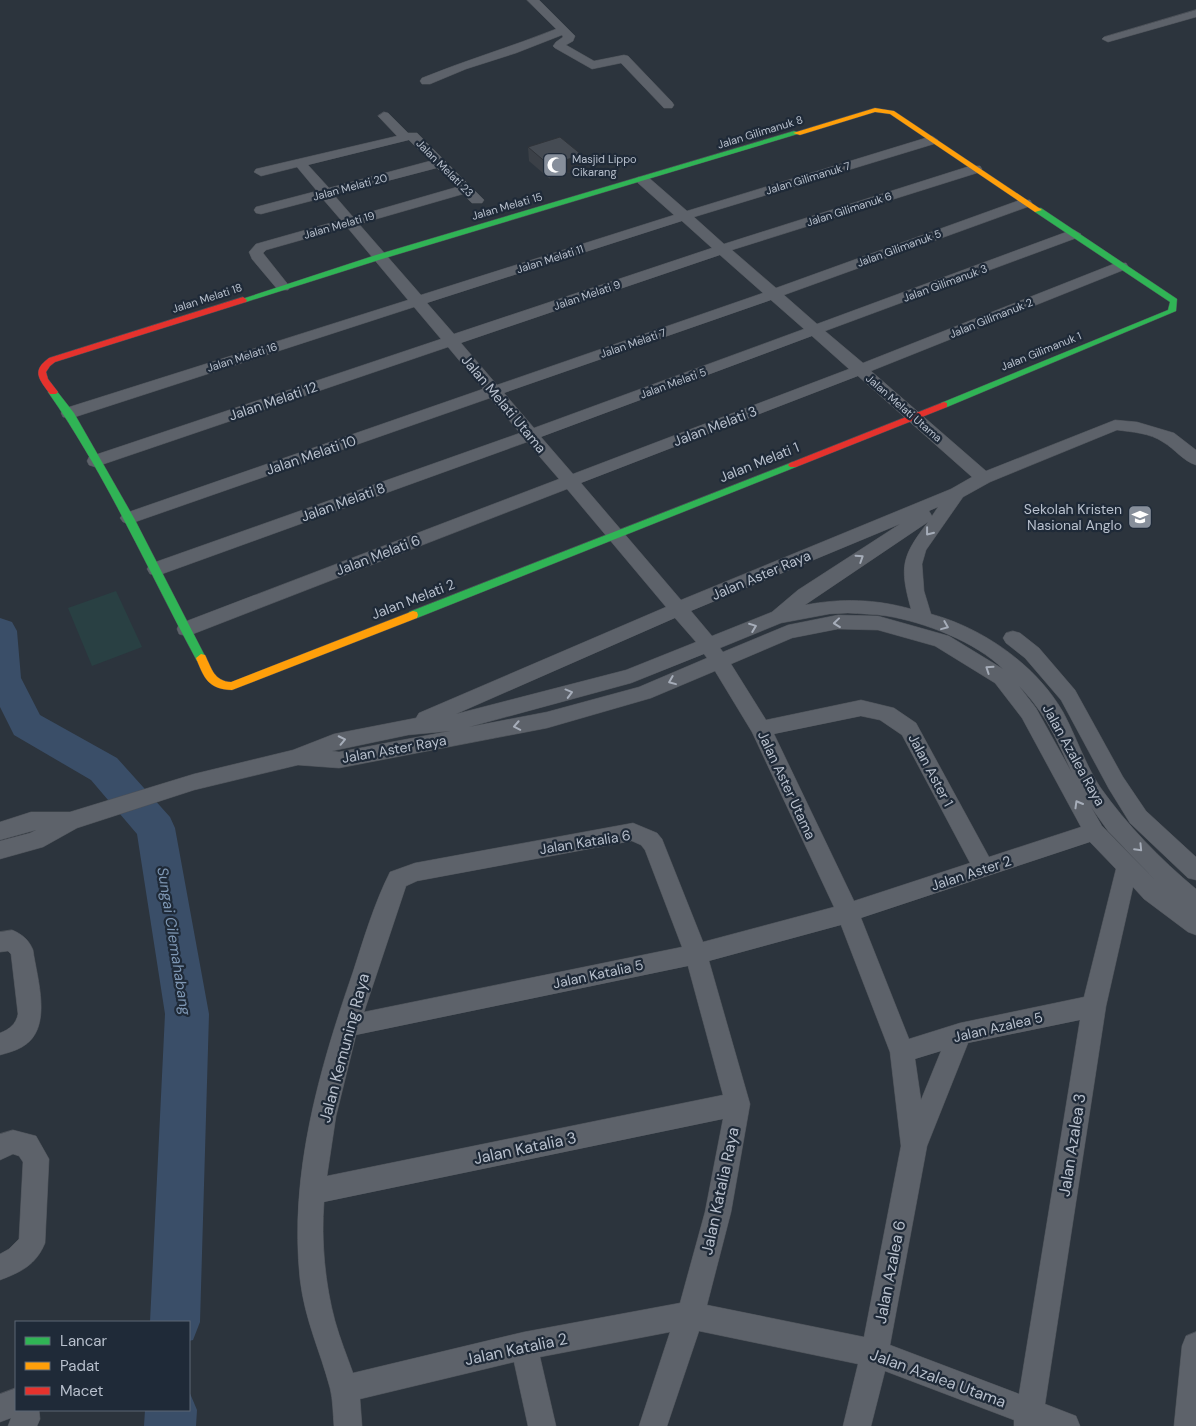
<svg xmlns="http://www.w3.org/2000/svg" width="1196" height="1426" viewBox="0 0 1196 1426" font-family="'DM Sans',sans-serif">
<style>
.green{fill:#294043}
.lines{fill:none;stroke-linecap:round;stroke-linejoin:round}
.river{fill:#3a4e68;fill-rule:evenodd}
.street-casing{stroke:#4b5057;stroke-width:1}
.fast-casing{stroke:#4b5057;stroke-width:1}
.slow-casing{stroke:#4b5057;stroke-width:1}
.jam-casing{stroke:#4b5057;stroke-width:1}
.street{fill:#5d626a;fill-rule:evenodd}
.fast{fill:#30b455;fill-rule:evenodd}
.slow{fill:#ff9f0a;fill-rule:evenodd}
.jam{fill:#e5322d;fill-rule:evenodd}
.wall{fill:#3b4047}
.shaded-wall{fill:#30343a}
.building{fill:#454b53;stroke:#30343a}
.oneway{stroke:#a6adb9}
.labels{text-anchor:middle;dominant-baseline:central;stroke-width:4.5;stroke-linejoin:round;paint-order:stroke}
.far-street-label{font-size:11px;fill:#b8c0cd;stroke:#1f2a38}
.far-poi-label{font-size:11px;fill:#b8c0cd;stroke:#1f2a38;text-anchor:start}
.street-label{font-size:14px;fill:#b8c0cd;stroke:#1f2a38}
.poi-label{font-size:14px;fill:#b8c0cd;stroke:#1f2a38;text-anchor:end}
.water-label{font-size:15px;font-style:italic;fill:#7e97b4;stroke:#1f2a38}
.near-street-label{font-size:16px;fill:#b8c0cd;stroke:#1f2a38}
</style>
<rect width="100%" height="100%" fill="#2c343d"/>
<!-- green -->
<polygon class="green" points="116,591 142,647 92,666 68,608"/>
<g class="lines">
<!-- river -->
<g class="river">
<polygon points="0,618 12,622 17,631 21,678 40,715 117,758 170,817 175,828 209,1014 200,1322 193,1340 189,1341 189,1322 150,1322 165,1014 137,834 91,780 14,735 0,707"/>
<polygon points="189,1391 197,1410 196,1426 144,1426 145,1410 189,1410"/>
</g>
<defs>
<g id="street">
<path d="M527,0H539L575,36L573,41L566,45L594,61L624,55L628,56L672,102L674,105L672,108H664L621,63L592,69L555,48L553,46L556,42L563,37L562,35L516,53L466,69L430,84H422L420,81L422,78C466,60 511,47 556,29Z"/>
<polygon points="1196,10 1196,17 1108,42 1102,39 1104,37"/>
<path d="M384,112L388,113L408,133H417L484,200L482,203H472L463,194L359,224L421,295L674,215L638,183L636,180L638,177H648L687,211L932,136L938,140L937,143L694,217L724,244L970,166H980L982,169L980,172L732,250L776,288L1020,200H1030L1032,203L1030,206L784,295L817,324L1069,231L1074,230L1081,234L1079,237L825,331L863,363L1116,263H1126L1128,266L1126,269L871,371L986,471L1115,420L1137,422L1174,433L1196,450V465C1183,461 1175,449 1163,442C1150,433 1132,432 1117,430L990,482L963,497L926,550L922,564L924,591L931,614C983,628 1036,665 1063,712C1076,736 1085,764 1100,787C1127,825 1160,859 1196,889V935L1188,932L1144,899L1133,887L1106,1006L1045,1404L1076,1416L1080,1426H1014V1420L885,1371L871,1426H843L858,1364L699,1331L667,1426H639L670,1332L540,1357L556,1426H528L514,1362L360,1399L362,1426H334C333,1414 333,1400 330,1388C320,1350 305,1321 300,1279C289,1174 319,1070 353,972C364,938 374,904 390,872L415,863L633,823L657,833L662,839L703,942L834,907L752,732L715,671L651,698L547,728L339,768L298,765L194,790L77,828L43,847L0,859V841L30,833L36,830L0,840V822L31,812H70L194,774L293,750L334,734L416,718L419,713L666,607L567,489L193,634L186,636L179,634L177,629L179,624L559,479L527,442L162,574L156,575L150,574L147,569L150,564L520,433L490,398L135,522L129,524L123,522L120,518L123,514L483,389L448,347L101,465L95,467L89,465L87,461L89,457L441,339L414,307L75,417L69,418L63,417L61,413L63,409L408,300L347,227L266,250L263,253L290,287L288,290H278L252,259L249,252L256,244L341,220L322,198L261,214L256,213L254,210L256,207L317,191L297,167L261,176L254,172L256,169L397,136L378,116ZM409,140L430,161L329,188L308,165ZM437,168L457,187L353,217L334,195ZM682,221L712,248L454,334L427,303ZM720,255L763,293L497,385L461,343ZM771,300L804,329L534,428L504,393ZM812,336L849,369L573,474L541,437ZM858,376L972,477L951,489L681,600L581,483ZM938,507L932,516L929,511ZM928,522C902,556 899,566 911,609C875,599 842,598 805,605ZM900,524L798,590L772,612L712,636L691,611ZM848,613C861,614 874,614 887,616C924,622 976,642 1003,669L949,636L878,616L838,615L788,625L723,652L720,648L781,623L829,614ZM675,618L696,642L626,670L456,714ZM838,629L878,630L935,646L995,683L1022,718L1081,827L989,857L916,723L894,708L861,700L766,720L731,664L792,638ZM704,654L707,658L639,687L547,712L469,727L631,683ZM1019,686C1046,714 1056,738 1072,773L1036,708ZM861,716L880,720L902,735L970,863L854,901L774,734ZM450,731L339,752L332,751L408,735ZM1091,807L1108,831L1156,881L1102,826ZM632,841L641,845L645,850L682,947L364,1012L406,886L417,881ZM1090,842L1116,869L1084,997L960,1023L909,1039L861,918ZM841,925L890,1052L901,1146L864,1337L707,1305L731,1212L750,1104L709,961ZM688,966L723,1095L327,1176L336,1116L356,1035ZM1080,1020L1019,1394L890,1345L927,1146L968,1043ZM941,1051L921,1100L915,1059ZM723,1119L705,1212L680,1303L524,1332L353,1373C347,1356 340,1339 335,1321C325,1284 321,1241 324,1202Z"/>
<polygon points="1013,631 1020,633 1039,648 1075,690 1123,777 1146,811 1196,857 1196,880 1188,878 1130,823 1109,789 1061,700 1025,658 1006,643 1003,638 1006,633"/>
<path d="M12,930C22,934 29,940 33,950C37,979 54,1029 22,1047C15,1051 7,1053 0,1055V1033C10,1029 16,1024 18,1014L11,954L8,951L0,952V932Z"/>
<path d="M13,1130L36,1136L49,1159L45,1243C36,1265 21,1272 0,1280V1254L9,1249L19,1239L23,1162L19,1156L13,1154L0,1160V1134Z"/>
<polygon points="1196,1332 1196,1426 1174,1426 1182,1346 1186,1336"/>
<polygon points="16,1388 16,1410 39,1410 40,1419 37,1426 8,1426 11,1418 0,1422 0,1394"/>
</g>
<g id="fast">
<polygon points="794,131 801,133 382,259 246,302 240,302 239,300 376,255"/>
<polygon points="1035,208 1041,208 1177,299 1176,311 947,407 941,407 941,403 1168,310 1170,302 1035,212"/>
<path d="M53,389L56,390L74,413L134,518L206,658L205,661H197C148,571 107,476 48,392Z"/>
<polygon points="793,462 798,465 796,467 417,618 409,618 408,615 409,612"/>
</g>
<g id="slow">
<polygon points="875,108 894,111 1042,210 1035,212 890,114 875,112 800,135 793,133"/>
<path d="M413,611L417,612L418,615L417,618L232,690C208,689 204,678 196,658L201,654L205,655C212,669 214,681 231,682Z"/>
</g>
<g id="jam">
<path d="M243,297L247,300L246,302L55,362L50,366L46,372L48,379L58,392L56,394H50C39,379 31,371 49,358Z"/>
<polygon points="944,402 947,403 947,407 796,467 790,467 788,465 790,463"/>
</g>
</defs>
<!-- street casing -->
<use href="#street" class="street-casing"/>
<!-- fast casing -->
<use href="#fast" class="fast-casing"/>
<!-- slow casing -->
<use href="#slow" class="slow-casing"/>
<!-- jam casing -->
<use href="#jam" class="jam-casing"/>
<!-- street -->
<use href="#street" class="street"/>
<!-- fast -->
<use href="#fast" class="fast"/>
<!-- slow -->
<use href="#slow" class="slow"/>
<!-- jam -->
<use href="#jam" class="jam"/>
</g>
<!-- wall -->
<polygon class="wall" points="528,147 582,155 582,168 550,179 529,161"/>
<!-- shaded-wall -->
<polygon class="shaded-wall" points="582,155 582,168 550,179 549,165"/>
<!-- building -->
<polygon class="building" points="560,137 582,155 549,165 528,147"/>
<!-- one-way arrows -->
<defs><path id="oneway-chevron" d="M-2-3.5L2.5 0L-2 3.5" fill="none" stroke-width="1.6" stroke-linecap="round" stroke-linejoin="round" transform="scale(1.25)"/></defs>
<g class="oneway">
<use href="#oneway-chevron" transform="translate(929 532) rotate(128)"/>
<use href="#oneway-chevron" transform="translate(860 558) rotate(-33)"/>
<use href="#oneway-chevron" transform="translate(837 623) rotate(174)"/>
<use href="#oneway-chevron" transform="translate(945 626) rotate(22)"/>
<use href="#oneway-chevron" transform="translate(753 627) rotate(-21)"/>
<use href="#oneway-chevron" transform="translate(989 669) rotate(-146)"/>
<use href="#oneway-chevron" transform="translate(672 681) rotate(158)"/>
<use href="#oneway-chevron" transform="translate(569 693) rotate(-15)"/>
<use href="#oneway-chevron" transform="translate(517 726) rotate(169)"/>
<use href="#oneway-chevron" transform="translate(342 740) rotate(-12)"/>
<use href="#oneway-chevron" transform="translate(1078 804) rotate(-120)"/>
<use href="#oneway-chevron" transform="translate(1139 848) rotate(46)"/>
</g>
<!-- icons -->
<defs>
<symbol id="mosque-square" viewBox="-11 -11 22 22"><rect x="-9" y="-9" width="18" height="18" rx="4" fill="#878f9b" stroke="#1f2a38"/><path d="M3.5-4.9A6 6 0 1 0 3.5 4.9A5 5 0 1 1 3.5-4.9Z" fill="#fff"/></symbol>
<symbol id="school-square" viewBox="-11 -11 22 22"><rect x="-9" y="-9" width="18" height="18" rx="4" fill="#878f9b" stroke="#1f2a38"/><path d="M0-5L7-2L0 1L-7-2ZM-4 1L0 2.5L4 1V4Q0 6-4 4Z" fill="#fff"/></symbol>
</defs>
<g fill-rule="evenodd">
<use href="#mosque-square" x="541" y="151" width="28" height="28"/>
<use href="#school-square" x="1126" y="503" width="28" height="28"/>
</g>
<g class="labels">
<!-- far-street labels -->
<g class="far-street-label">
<text transform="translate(760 132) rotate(-17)">Jalan Gilimanuk 8</text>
<text transform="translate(445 168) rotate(45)">Jalan Melati 23</text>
<text transform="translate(808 178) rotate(-17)">Jalan Gilimanuk 7</text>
<text transform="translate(350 187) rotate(-15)">Jalan Melati 20</text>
<text transform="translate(507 206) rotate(-16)">Jalan Melati 15</text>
<text transform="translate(849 209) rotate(-18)">Jalan Gilimanuk 6</text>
<text transform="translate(339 225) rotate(-16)">Jalan Melati 19</text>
<text transform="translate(899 248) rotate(-20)">Jalan Gilimanuk 5</text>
<text transform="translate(550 259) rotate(-18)">Jalan Melati 11</text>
<text transform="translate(945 283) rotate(-20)">Jalan Gilimanuk 3</text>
<text transform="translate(587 295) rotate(-19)">Jalan Melati 9</text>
<text transform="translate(207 298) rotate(-18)">Jalan Melati 18</text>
<text transform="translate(991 318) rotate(-22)">Jalan Gilimanuk 2</text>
<text transform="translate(633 343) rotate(-19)">Jalan Melati 7</text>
<text transform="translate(1041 351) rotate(-22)">Jalan Gilimanuk 1</text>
<text transform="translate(242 357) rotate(-18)">Jalan Melati 16</text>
<text transform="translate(673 383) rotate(-20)">Jalan Melati 5</text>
<text transform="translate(904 408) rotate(41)">Jalan Melati Utama</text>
</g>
<!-- far-poi labels -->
<g class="far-poi-label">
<text x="572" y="159">Masjid Lippo<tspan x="572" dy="13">Cikarang</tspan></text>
</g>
<!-- street labels -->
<g class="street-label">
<text transform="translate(273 401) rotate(-19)">Jalan Melati 12</text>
<text transform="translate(504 404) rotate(50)">Jalan Melati Utama</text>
<text transform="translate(715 426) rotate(-21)">Jalan Melati 3</text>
<text transform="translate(311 455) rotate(-19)">Jalan Melati 10</text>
<text transform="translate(759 462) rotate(-22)">Jalan Melati 1</text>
<text transform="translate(343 502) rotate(-20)">Jalan Melati 8</text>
<text transform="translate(378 555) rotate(-21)">Jalan Melati 6</text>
<text transform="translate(761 575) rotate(-23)">Jalan Aster Raya</text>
<text transform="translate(413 599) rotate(-21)">Jalan Melati 2</text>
<text transform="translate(394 749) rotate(-10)">Jalan Aster Raya</text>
<text transform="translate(1074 755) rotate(61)">Jalan Azalea Raya</text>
<text transform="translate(931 770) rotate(62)">Jalan Aster 1</text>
<text transform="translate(787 785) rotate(65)">Jalan Aster Utama</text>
<text transform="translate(585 842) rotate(-9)">Jalan Katalia 6</text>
<text transform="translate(971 873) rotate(-18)">Jalan Aster 2</text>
<text transform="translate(598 974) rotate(-12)">Jalan Katalia 5</text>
<text transform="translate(998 1027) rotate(-13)">Jalan Azalea 5</text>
</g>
<!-- poi labels -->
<g class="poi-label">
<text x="1122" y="509">Sekolah Kristen<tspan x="1122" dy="16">Nasional Anglo</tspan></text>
</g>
<!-- water labels -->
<g class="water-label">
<text transform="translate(174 941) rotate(81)">Sungai Cilemahabang</text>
</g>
<!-- near-street labels -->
<g class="near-street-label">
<text transform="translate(344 1048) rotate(-75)">Jalan Kemuning Raya</text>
<text transform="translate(1072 1145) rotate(-81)">Jalan Azalea 3</text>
<text transform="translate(525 1148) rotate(-12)">Jalan Katalia 3</text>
<text transform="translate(720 1191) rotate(-78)">Jalan Katalia Raya</text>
<text transform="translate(890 1272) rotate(-79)">Jalan Azalea 6</text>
<text transform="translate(516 1349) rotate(-12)">Jalan Katalia 2</text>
<text transform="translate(938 1378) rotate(20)">Jalan Azalea Utama</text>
</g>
</g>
<!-- legend -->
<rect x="15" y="1321" width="175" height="90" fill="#1f2a38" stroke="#5c6674"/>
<rect x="25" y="1337" width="25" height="8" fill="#30b455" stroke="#5c6674"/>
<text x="60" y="1346" font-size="15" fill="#b8c0cd">Lancar</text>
<rect x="25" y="1362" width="25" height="8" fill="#ff9f0a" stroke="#5c6674"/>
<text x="60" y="1371" font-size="15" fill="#b8c0cd">Padat</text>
<rect x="25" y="1387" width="25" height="8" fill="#e5322d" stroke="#5c6674"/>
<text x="60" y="1396" font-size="15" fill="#b8c0cd">Macet</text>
</svg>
